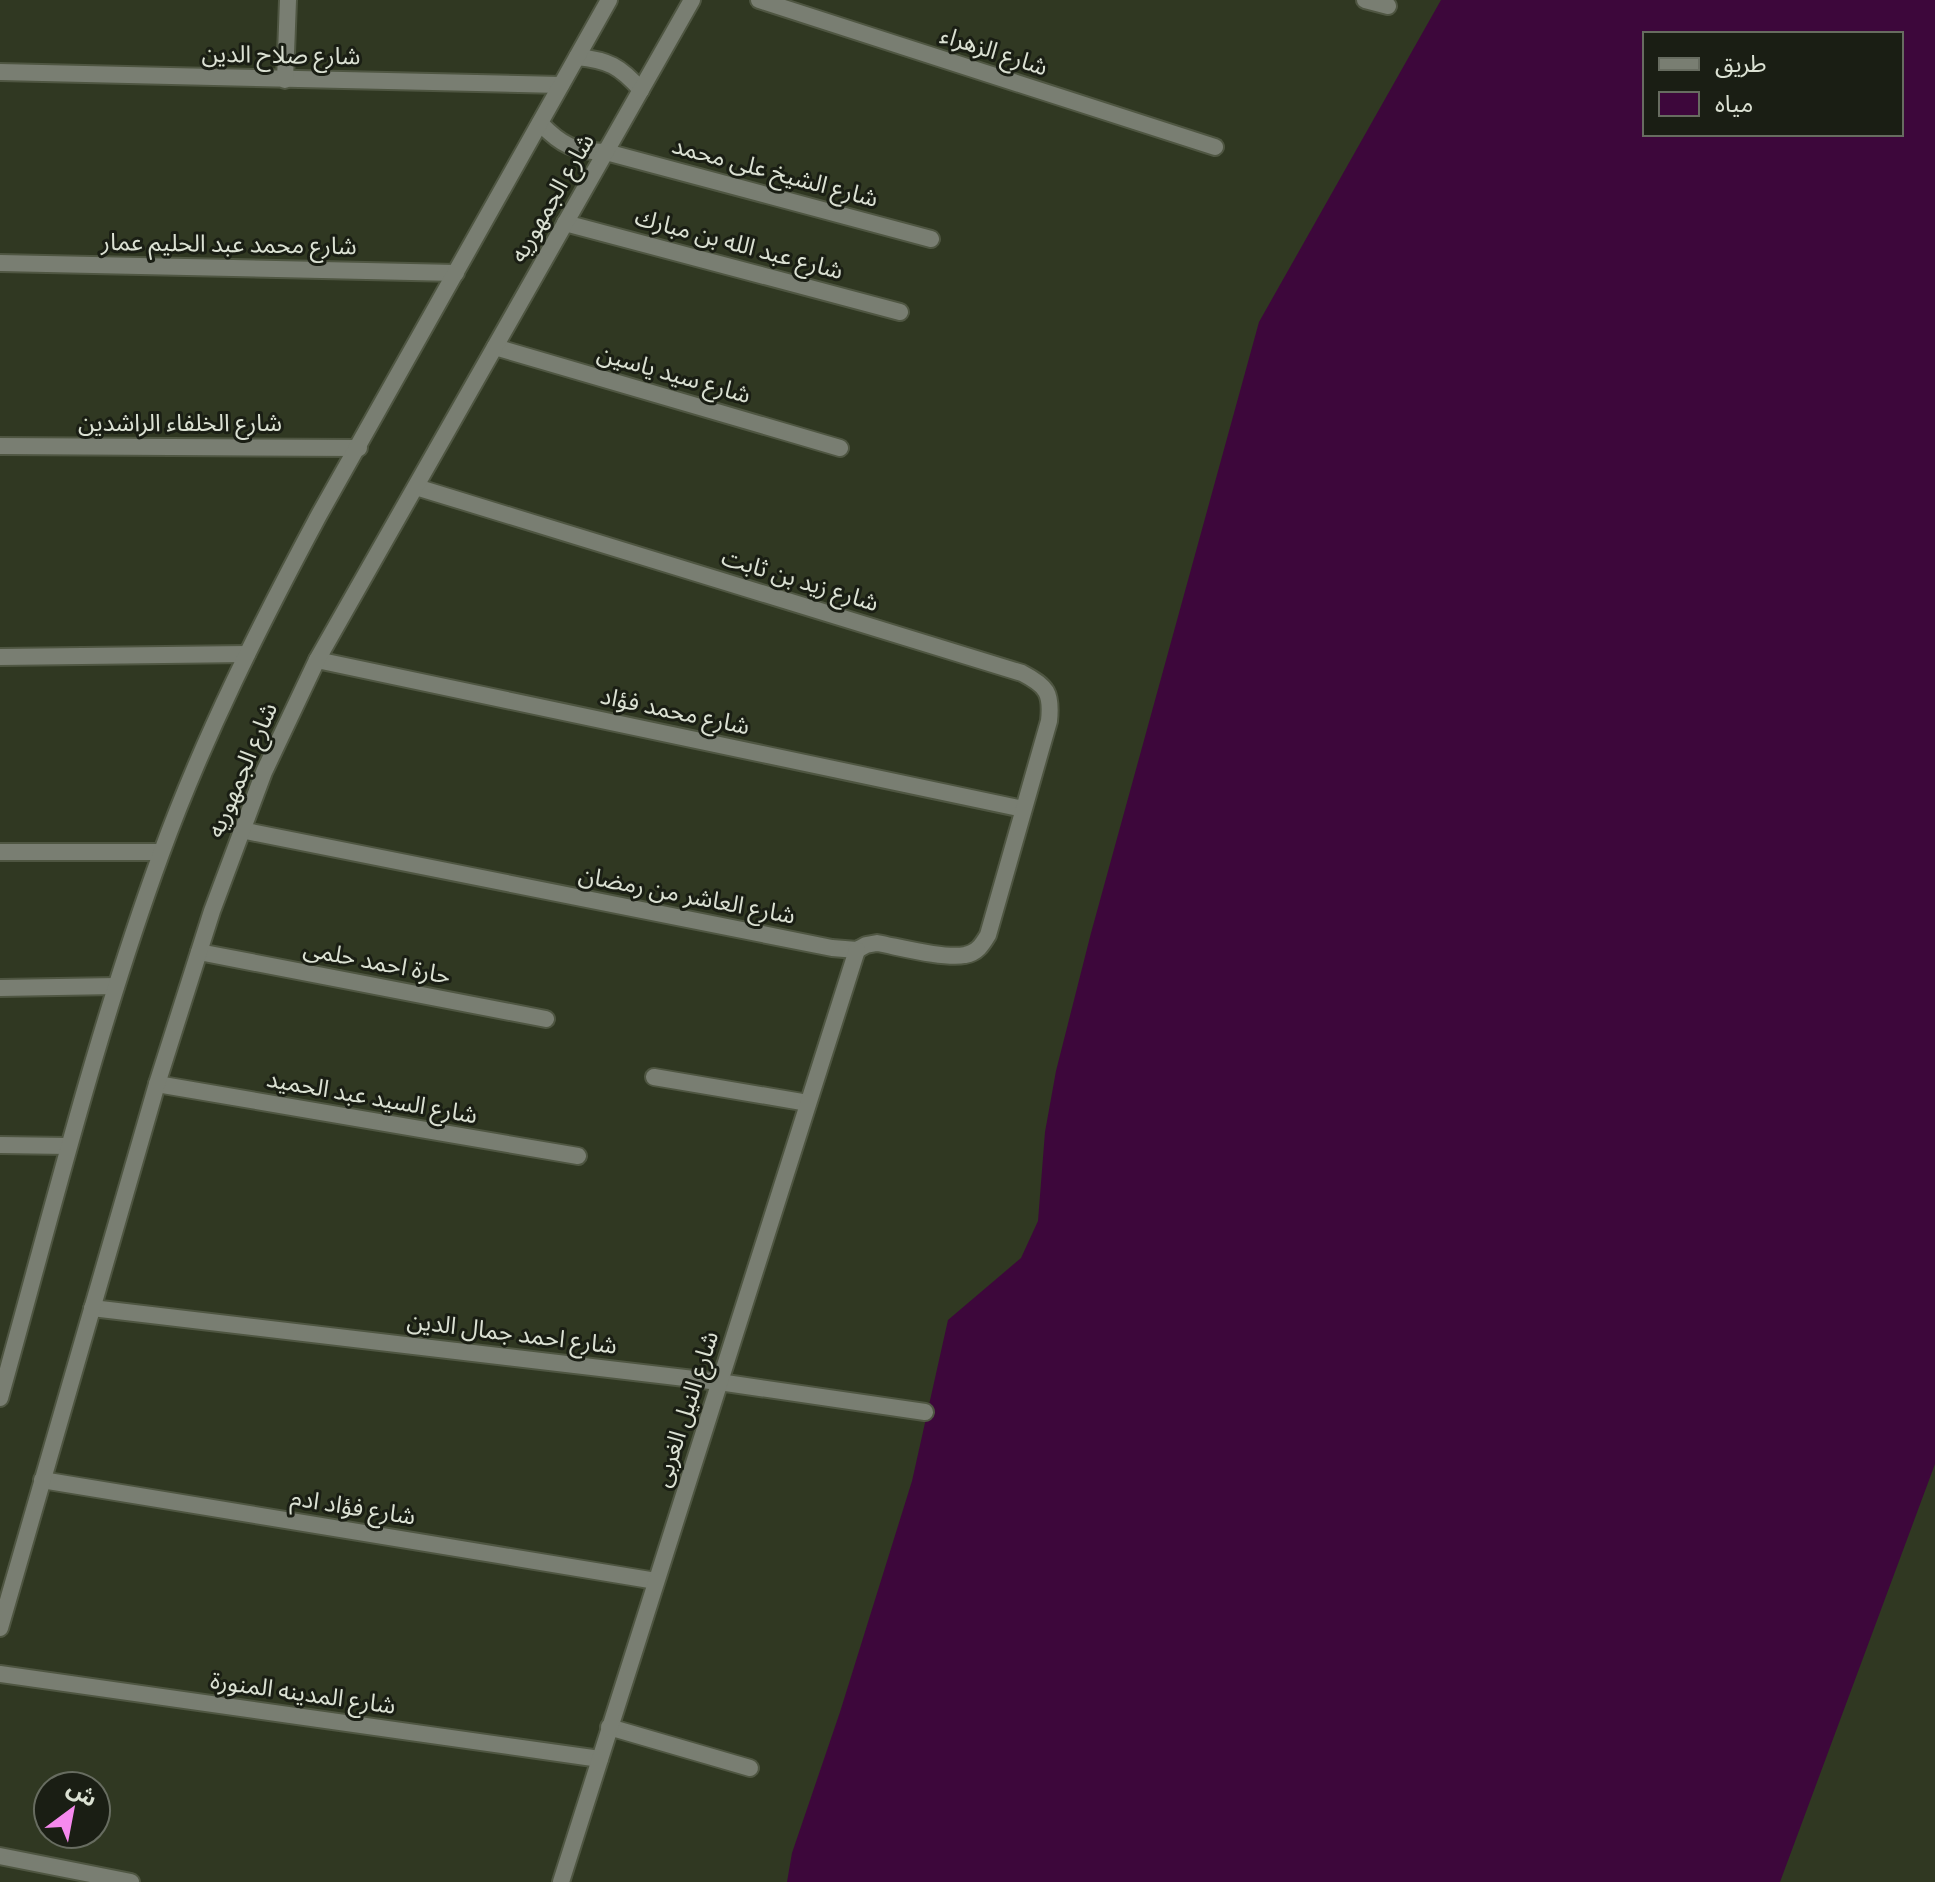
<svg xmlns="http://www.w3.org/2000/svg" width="1935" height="1882" viewBox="0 0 1935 1882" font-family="'Fira Sans Condensed','Noto Sans Arabic',sans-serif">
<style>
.water{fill:#3d073b;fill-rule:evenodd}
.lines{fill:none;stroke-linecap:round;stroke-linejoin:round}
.minor-casing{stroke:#4f5642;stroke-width:20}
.tertiary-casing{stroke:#4f5642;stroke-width:20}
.minor{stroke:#797e72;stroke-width:16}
.tertiary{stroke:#797e72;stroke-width:16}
.labels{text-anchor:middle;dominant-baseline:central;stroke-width:6;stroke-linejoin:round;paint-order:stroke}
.street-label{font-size:24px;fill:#dbe1d3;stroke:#1a1e14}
</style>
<rect width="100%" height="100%" fill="#303822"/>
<!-- water -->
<path class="water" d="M1441,0H1935V1464L1780,1882H787L792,1853L840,1712L912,1481L948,1320L1021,1258L1038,1221L1045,1132L1056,1071L1091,933L1259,322ZM1645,34H1901V134H1645Z"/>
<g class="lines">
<defs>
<g id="minor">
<polyline points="759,0 1215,147"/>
<polyline points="1365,0 1388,6"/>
<polyline points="0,72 561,85"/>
<polyline points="285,80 288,0"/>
<polyline points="606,152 931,239"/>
<polyline points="565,223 900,312"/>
<polyline points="0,263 456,273"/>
<polyline points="495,347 840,448"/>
<polyline points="0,446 359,448"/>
<polyline points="0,657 247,654"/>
<polyline points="317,660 1023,809"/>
<path d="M241,830L832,948L857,950L866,945L877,943C899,947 944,959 965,955C977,953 982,945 988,935L1049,721C1052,693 1047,686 1022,673L416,487"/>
<polyline points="0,852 161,852"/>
<polyline points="199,952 546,1019"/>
<polyline points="0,988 116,986"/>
<polyline points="654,1077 808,1103"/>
<polyline points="157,1084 578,1156"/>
<polyline points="0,1145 68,1146"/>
<polyline points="92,1308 719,1382 925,1412"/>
<polyline points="42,1480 656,1581"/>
<polyline points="0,1674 600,1759"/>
<polyline points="609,1727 750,1768"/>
<polyline points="0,1856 131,1882"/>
<polyline points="561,1882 857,950"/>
</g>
<g id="tertiary">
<path d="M577,57C608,60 620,66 641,90"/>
<path d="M540,123C562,146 574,151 606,152"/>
<path d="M0,1398C51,1216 96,1032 161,854C204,736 260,625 319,515L609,0"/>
<polyline points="0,1628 157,1084 212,911 264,772 317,660 692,0"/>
</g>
</defs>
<!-- minor casing -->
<use href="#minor" class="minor-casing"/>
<!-- tertiary casing -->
<use href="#tertiary" class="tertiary-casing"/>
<!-- minor -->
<use href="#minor" class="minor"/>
<!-- tertiary -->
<use href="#tertiary" class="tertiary"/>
</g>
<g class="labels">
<!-- street labels -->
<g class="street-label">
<text transform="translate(994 51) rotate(18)">شارع الزهراء</text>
<text transform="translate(281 55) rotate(1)">شارع صلاح الدين</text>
<text transform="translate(775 172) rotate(15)">شارع الشيخ على محمد</text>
<text transform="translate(552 198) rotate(-60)">شارع الجمهوريه</text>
<text transform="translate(229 244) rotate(1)">شارع محمد عبد الحليم عمار</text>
<text transform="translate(739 244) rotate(15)">شارع عبد الله بن مبارك</text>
<text transform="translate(674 374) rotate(16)">شارع سيد ياسين</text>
<text x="180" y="423">شارع الخلفاء الراشدين</text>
<text transform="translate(800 580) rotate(17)">شارع زيد بن ثابت</text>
<text transform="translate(675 711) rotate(12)">شارع محمد فؤاد</text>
<text transform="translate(242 770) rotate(-67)">شارع الجمهوريه</text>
<text transform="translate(687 895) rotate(11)">شارع العاشر من رمضان</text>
<text transform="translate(377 962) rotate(11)">حارة احمد حلمى</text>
<text transform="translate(372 1097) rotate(10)">شارع السيد عبد الحميد</text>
<text transform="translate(512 1333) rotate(7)">شارع احمد جمال الدين</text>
<text transform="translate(686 1409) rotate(-72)">شارع النيل الغربى</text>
<text transform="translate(353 1507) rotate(9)">شارع فؤاد ادم</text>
<text transform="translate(303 1693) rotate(8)">شارع المدينه المنورة</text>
</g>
</g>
<!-- legend -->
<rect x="1643" y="32" width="260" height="104" fill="#1a1e14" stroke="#676c60" stroke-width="2"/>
<rect x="1659" y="58" width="40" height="12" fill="#797e72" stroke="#676c60" stroke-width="2"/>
<text x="1715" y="72" font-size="24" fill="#dbe1d3">طريق</text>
<rect x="1659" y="92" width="40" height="24" fill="#3d073b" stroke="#676c60" stroke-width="2"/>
<text x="1715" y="112" font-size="24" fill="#dbe1d3">مياه</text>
<!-- north arrow -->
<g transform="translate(72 1810) rotate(32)"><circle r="38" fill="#1a1e14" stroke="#676c60" stroke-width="2"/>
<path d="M0-6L14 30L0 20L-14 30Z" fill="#f689ee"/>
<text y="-12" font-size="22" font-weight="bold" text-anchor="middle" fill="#dbe1d3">ش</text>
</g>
</svg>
